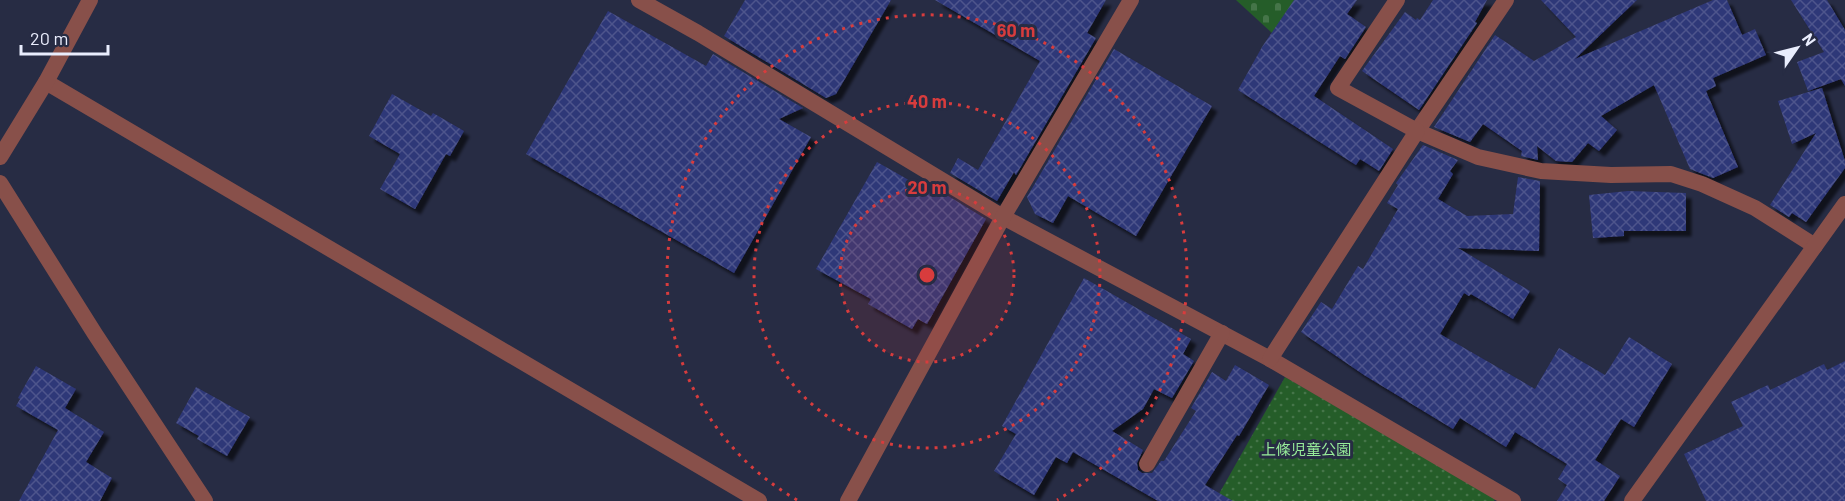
<svg xmlns="http://www.w3.org/2000/svg" width="1845" height="501" viewBox="0 0 1845 501" font-family="Barlow,'Noto Sans JP',sans-serif">
<style>
.cemetery{fill:url(#cemetery-stones)}
.park{fill:url(#park-dots)}
.building{fill:url(#building-cross-hatch);filter:url(#shadow)}
.lines{fill:none;stroke-linecap:round;stroke-linejoin:round}
.minor{stroke:#88504a;stroke-width:16}
.tertiary{stroke:#88504a;stroke-width:16}
.ring{fill:none;stroke:#d83c3d;stroke-width:3;stroke-dasharray:3 6}
.labels{text-anchor:middle;dominant-baseline:central;stroke-width:6;stroke-linejoin:round;paint-order:stroke}
.park-label{font-size:15px;fill:#97ec99;stroke:#272c44}
.centre{fill:#d83c3d;stroke:#272c44;stroke-width:3}
.ring-label{font-size:18px;text-anchor:middle;font-weight:bold;fill:#d83c3d;stroke:#272c44;stroke-width:6;stroke-linejoin:round;paint-order:stroke}
</style>
<defs>
<pattern id="cemetery-stones" width="16" height="16" patternUnits="userSpaceOnUse" patternTransform="scale(1.5)"><rect width="16" height="16" fill="#255d29"/><path d="M2 7V4a2 2 0 0 1 4 0v3zM10 15v-3a2 2 0 0 1 4 0v3z" fill="#457549"/></pattern>
<pattern id="park-dots" width="8" height="8" patternUnits="userSpaceOnUse" patternTransform="scale(1.5)"><rect width="8" height="8" fill="#255d29"/><path d="M2 2h.1M6 6h.1" fill="none" stroke="#457549" stroke-width="1.8" stroke-linecap="round"/></pattern>
<pattern id="building-cross-hatch" width="8" height="8" patternUnits="userSpaceOnUse" patternTransform="scale(1.5)"><rect width="8" height="8" fill="#2f3778"/><path d="M0 0l8 8M0 8l8-8" fill="none" stroke="#4d548c"/></pattern>
<filter id="shadow"><feDropShadow dx="5.5" dy="5.5" stdDeviation="1.5" flood-color="#0009"/></filter>
</defs>
<rect width="100%" height="100%" fill="#272c44"/>
<!-- cemetery -->
<polygon class="cemetery" points="1236,0 1296,0 1273,34"/>
<!-- park -->
<polygon class="park" points="1285,377 1496,497 1494,501 1215,501"/>
<!-- building -->
<g class="building">
<polygon points="745,0 891,0 836,94 826,98 724,36"/>
<polygon points="935,0 1106,0 1087,33 1096,38 1016,175 1014,172 997,201 950,173 958,158 978,170 1040,61"/>
<polygon points="1294,0 1357,0 1347,14 1366,27 1345,59 1340,56 1314,96 1393,149 1379,171 1360,159 1356,165 1238,90 1262,47"/>
<polygon points="1433,0 1487,0 1475,22 1477,23 1419,110 1362,71 1405,12 1416,20 1417,18 1420,20"/>
<polygon points="1541,0 1637,0 1575,59 1713,0 1727,0 1742,35 1755,29 1766,55 1713,78 1716,86 1706,91 1738,167 1713,178 1690,169 1654,85 1601,116 1617,130 1599,151 1588,143 1572,162 1556,161 1537,146 1538,160 1521,156 1522,151 1483,124 1470,142 1434,127 1495,35 1534,61 1576,37"/>
<polygon points="1791,0 1827,0 1845,30 1845,86 1841,79 1808,91 1797,62 1824,52"/>
<polygon points="608,11 706,66 713,54 803,108 779,119 811,137 734,273 526,154"/>
<polygon points="1114,49 1212,106 1136,236 1068,196 1053,223 1035,214 1027,197"/>
<polygon points="1822,88 1845,161 1845,168 1806,222 1792,213 1789,217 1770,205 1816,133 1792,144 1778,101"/>
<polygon points="392,94 431,116 433,113 464,131 450,156 446,154 415,209 380,189 400,154 369,136"/>
<polygon points="1423,145 1458,160 1450,171 1453,174 1438,199 1467,216 1513,214 1518,177 1540,181 1539,251 1458,248 1530,291 1513,319 1471,294 1469,296 1464,293 1440,334 1535,389 1559,348 1605,375 1629,337 1672,364 1634,427 1621,419 1595,460 1620,476 1604,501 1557,501 1567,485 1558,479 1567,464 1515,432 1506,447 1460,418 1453,429 1364,375 1301,332 1321,302 1332,309 1358,266 1363,269 1398,209 1387,203 1398,185 1396,183"/>
<polygon points="877,162 937,196 940,191 986,219 927,324 918,319 912,329 868,304 871,299 816,269"/>
<polygon points="1628,191 1686,193 1686,231 1624,231 1624,236 1593,238 1589,195"/>
<polygon points="1084,278 1191,339 1183,354 1194,361 1172,398 1154,389 1143,409 1112,431 1143,450 1137,463 1138,470 1142,473 1152,473 1161,461 1164,461 1196,411 1191,408 1212,372 1226,381 1235,365 1269,385 1239,436 1237,435 1205,485 1233,501 1158,501 1073,452 1067,463 1056,457 1034,495 994,471 1016,434 1002,426"/>
<polygon points="1845,361 1845,501 1706,501 1684,454 1743,426 1731,402 1768,385 1770,390 1824,364 1827,370"/>
<polygon points="36,366 76,389 65,408 104,432 86,462 112,478 100,501 19,501 58,430 16,406 20,399 18,398"/>
<polygon points="196,387 250,417 227,456 197,439 199,436 176,423"/>
</g>
<g class="lines">
<!-- minor -->
<g class="minor">
<polyline points="639,0 698,33 1003,217 1270,359 1513,501"/>
<polyline points="1506,0 1417,131 1478,157 1541,171 1611,175 1671,174 1702,184 1755,208 1815,246"/>
<polyline points="46,82 759,501"/>
<polyline points="0,157 46,82 90,0"/>
<polyline points="1270,359 1417,131 1338,88 1397,0"/>
<polyline points="1147,464 1222,333"/>
<polyline points="848,501 1003,217 1131,0"/>
<polyline points="1632,501 1845,204"/>
</g>
<!-- tertiary -->
<polyline class="tertiary" points="0,183 95,334 205,501"/>
</g>
<!-- distance rings -->
<circle cx="927" cy="275" r="87" fill="#d83c3d" fill-opacity=".12"/>
<g class="ring">
<circle cx="927" cy="275" r="87"/>
<circle cx="927" cy="275" r="173"/>
<path d="M797 500A260 260 0 1 1 1057 500"/>
</g>
<g class="labels">
<!-- park labels -->
<g class="park-label">
<text x="1306" y="449">上條児童公園</text>
</g>
</g>
<circle cx="927" cy="275" r="9" class="centre"/>
<g class="ring-label">
<text x="1016" y="37">60 m</text>
<text x="927" y="108">40 m</text>
<text x="927" y="194">20 m</text>
</g>
<!-- north arrow -->
<g transform="translate(1797 48) rotate(55)" stroke="#272c44" stroke-width="4.5" paint-order="stroke">
<path d="M0-4.5L10 22L0 15L-10 22Z" fill="#e9edfd"/>
<text y="-9" font-size="16" font-weight="bold" text-anchor="middle" fill="#e9edfd">N</text>
</g>
<!-- scale -->
<path d="M21 45v9h87v-9" fill="none" stroke="#e9edfd" stroke-width="3"/>
<text x="30" y="45" font-size="18" fill="#e9edfd" stroke="#272c44" stroke-width="4.5" paint-order="stroke">20 m</text>
</svg>
